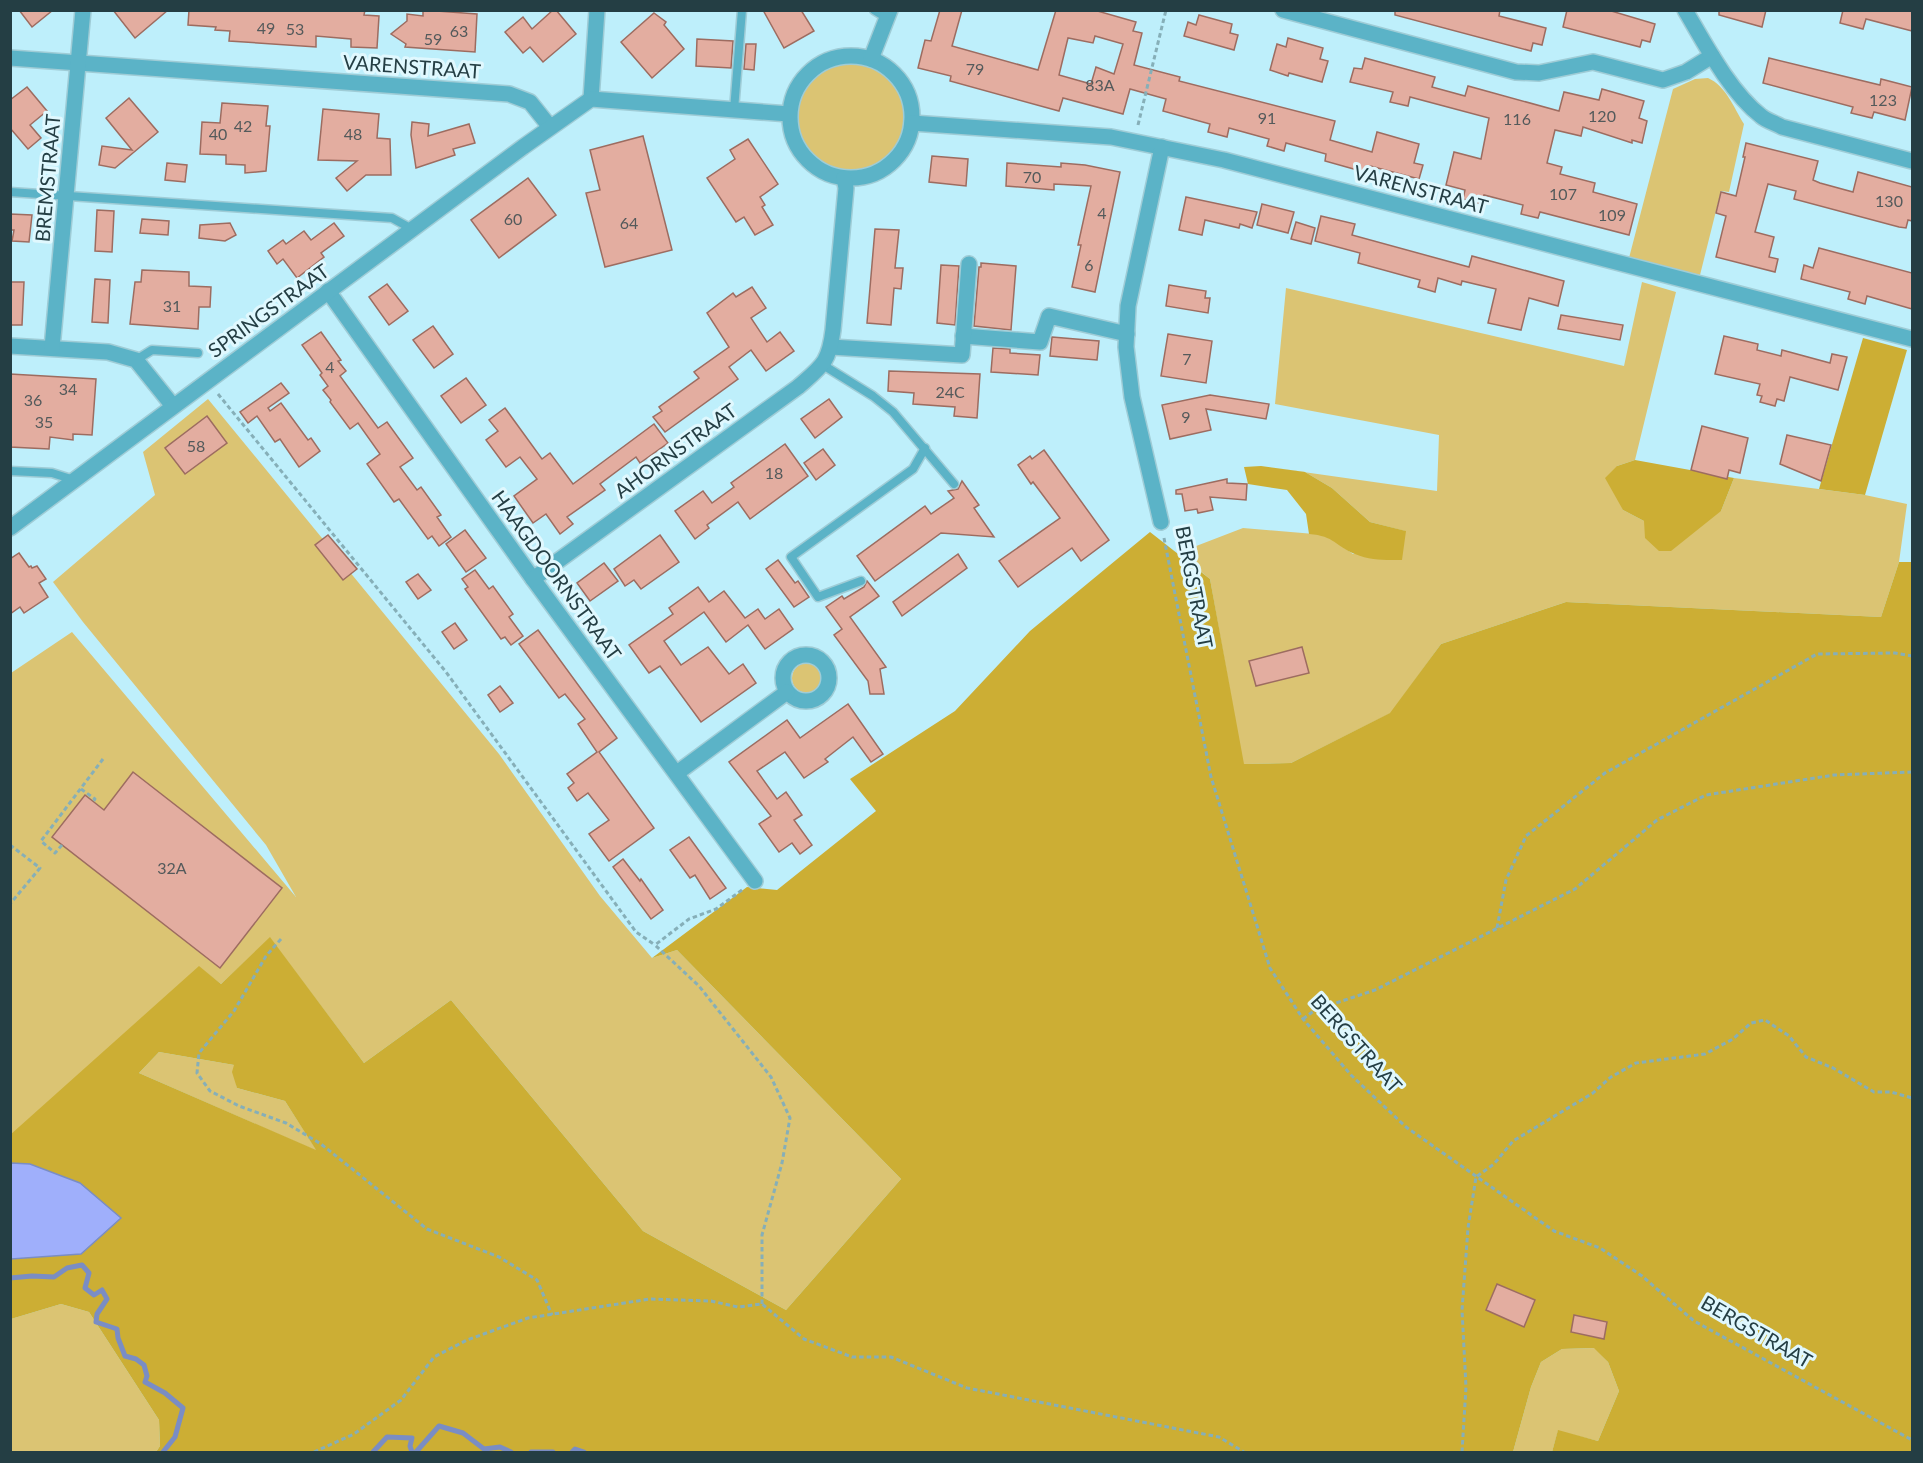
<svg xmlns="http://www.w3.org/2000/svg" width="1923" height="1463" viewBox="0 0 1923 1463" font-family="Lato,sans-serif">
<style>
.green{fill:#dbc473}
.forest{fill:#ccae34;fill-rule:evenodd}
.water{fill:#9faffb;stroke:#7a8dc4;stroke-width:1.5}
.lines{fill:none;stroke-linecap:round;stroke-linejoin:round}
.stream{stroke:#7a8dc4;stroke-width:5}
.building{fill:#e3ada0;stroke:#9d6c60;stroke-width:1.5;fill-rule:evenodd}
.service-casing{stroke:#9fccd6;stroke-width:11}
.minor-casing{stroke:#9fccd6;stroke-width:18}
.path{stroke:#86afb8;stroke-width:3;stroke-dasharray:4.5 3;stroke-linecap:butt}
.service{stroke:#5bb3c7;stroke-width:8}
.minor{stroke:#5bb3c7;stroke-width:15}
.labels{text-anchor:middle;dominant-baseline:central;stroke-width:6;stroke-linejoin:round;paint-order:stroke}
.number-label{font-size:16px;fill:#545a5b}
.street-label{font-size:20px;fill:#243e44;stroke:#e0f8fe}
</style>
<rect width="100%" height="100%" fill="#beeffb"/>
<!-- green -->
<g class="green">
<circle cx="850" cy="118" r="54"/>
<path d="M1708,78C1726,86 1734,108 1744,124L1729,192L1721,191L1700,275L1629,258L1673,89L1695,79Z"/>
<polygon points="1642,282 1676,292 1635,460 1617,466 1623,510 1644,521 1721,511 1734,478 1865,495 1907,504 1899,562 1881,617 1566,602 1441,644 1391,713 1291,763 1243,764 1210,579 1178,553 1243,528 1326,535 1353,554 1405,531 1370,522 1332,488 1305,472 1261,466 1437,491 1439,435 1275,404 1286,288 1624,366"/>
<polygon points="208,399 499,754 600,896 652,958 677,950 901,1179 786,1310 643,1231 451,1000 364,1063 270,938 221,984 199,967 11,1135 11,673 72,632 296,897 266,845 83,622 53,582 155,495 143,452"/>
<circle cx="807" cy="678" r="15"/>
<polygon points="159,1052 234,1065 237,1088 285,1101 317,1151 139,1073"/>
<polygon points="61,1304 89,1312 159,1420 160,1446 156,1452 11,1452 11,1319"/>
<polygon points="1595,1348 1608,1362 1619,1391 1598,1441 1558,1431 1552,1452 1513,1452 1531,1387 1541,1362 1562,1349"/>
</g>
<!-- forest -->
<g class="forest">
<polygon points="1863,338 1907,350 1865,495 1819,489"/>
<polygon points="1635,460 1734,478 1721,511 1671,551 1659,551 1645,538 1644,521 1623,510 1605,478 1617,466"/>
<path d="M1261,466L1305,472L1332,488L1370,522L1406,531L1402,560C1386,560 1371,561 1355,554C1335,546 1335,536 1309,534L1306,514L1287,490L1248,484L1244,467Z"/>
<path d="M1150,532L1210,579L1244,764L1291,763L1390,713L1441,644L1566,602L1881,617L1899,562H1912V1452H1552L1558,1430L1598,1441L1619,1391L1608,1362L1594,1348L1562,1349L1541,1362L1531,1387L1513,1452H156L160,1446L159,1420L89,1312L61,1304L11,1319L10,1135L199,966L221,984L270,937L364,1063L451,1000L643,1231L786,1310L901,1179L677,950L652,958L747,887L777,890L876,811L850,779L955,711L1030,631ZM159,1052L234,1065L232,1072L237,1088L285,1101L316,1150L139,1073ZM1497,1284L1535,1300L1524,1326L1486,1310ZM1574,1316L1607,1322L1604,1339L1571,1332Z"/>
</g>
<!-- water -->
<polygon class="water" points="11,1163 30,1164 80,1183 121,1218 81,1254 11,1259"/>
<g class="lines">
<!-- stream -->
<g class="stream">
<polyline points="10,1278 32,1276 54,1277 67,1268 82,1265 89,1273 85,1288 94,1295 102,1290 107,1299 97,1314 96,1322 117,1329 118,1338 125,1356 136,1359 144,1365 147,1376 145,1382 165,1393 183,1408 175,1437 163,1452"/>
<polyline points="373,1452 387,1437 412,1438 410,1446 412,1452"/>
<polyline points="416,1452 439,1426 463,1433 484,1449 500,1447 511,1452"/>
<polyline points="531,1452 553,1452"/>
<polyline points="572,1452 575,1449 584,1452"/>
</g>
</g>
<!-- building -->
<g class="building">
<polygon points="19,10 53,10 32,27"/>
<polygon points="113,10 168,10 135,38"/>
<polygon points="189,10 365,10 364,15 379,16 377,48 351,47 351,39 316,36 316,47 229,41 230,31 215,30 216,27 188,25"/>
<polygon points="423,10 477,14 475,52 405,47 406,44 391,34 407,21 407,14 423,16"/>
<polygon points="553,10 556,10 576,34 543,62 530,47 523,53 505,32 523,17 532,29"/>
<polygon points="763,10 801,10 814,31 784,48"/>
<path d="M940,10H962L952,46L1038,70L1056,10H1094L1136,22L1133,31L1142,33L1134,65L1180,77L1179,81L1335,121L1330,140L1372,152L1377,132L1419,144L1414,163L1423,165L1419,179L1370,166L1368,173L1325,161L1326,154L1286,143L1284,151L1267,146L1269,139L1229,128L1227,137L1208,132L1210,124L1163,111L1166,99L1130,89L1123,114L1063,98L1059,111L950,81L951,76L918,68L925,40L931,41ZM1095,36L1123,44L1114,74L1096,67L1091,84L1059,75L1068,38L1093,43Z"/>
<polygon points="1395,10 1500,10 1499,16 1546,28 1542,45 1533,43 1531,51 1395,15"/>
<polygon points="1567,10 1608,10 1655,24 1650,42 1642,40 1640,47 1563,27"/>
<polygon points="1719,10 1766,10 1762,27 1719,15"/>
<polygon points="1843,10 1912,10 1912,31 1866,19 1863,29 1840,23"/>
<polygon points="654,13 666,22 664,25 684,49 652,78 621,42"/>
<polygon points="1199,15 1232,24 1230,33 1238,35 1234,50 1184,36 1188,22 1196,25"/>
<polygon points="1288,38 1323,48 1320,59 1328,61 1322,82 1289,73 1288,76 1270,70 1277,44 1286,47"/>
<polygon points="697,39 733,41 731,68 696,66"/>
<polygon points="746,44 756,44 754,70 744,69"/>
<polygon points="1365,58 1435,77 1432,87 1465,96 1468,86 1559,111 1564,92 1599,100 1602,89 1644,101 1639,118 1647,121 1642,143 1632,140 1632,143 1583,127 1581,136 1555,130 1547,163 1562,167 1560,174 1595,183 1593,192 1637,204 1629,235 1540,212 1538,218 1521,214 1523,205 1484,195 1481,204 1463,199 1465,190 1446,185 1454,152 1481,159 1489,118 1410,97 1408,106 1390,102 1393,92 1350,82 1354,68 1362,69"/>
<polygon points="1769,58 1880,85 1881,79 1912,87 1905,120 1874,112 1872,118 1851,113 1853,107 1763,83"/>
<polygon points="27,87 47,111 30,125 41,138 28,149 10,128 10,100"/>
<polygon points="129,98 158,132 115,168 99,165 102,146 132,150 106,118"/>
<polygon points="222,103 268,106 266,126 270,126 266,171 245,173 245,165 226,164 226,155 200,154 202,122 220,123"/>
<polygon points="323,109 379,114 377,138 390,139 391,175 366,175 347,191 336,178 357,161 318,160"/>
<polygon points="412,122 429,124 428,136 469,124 475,143 453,149 455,155 416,168 411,135"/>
<polygon points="643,136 672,250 605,267 586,193 600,190 590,150"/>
<polygon points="748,139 778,184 760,197 765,205 762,207 773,225 755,235 744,217 736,222 707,178 735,159 730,150"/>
<polygon points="1746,143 1818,161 1813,180 1820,183 1853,192 1858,172 1912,187 1912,221 1908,220 1906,228 1899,227 1794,199 1796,191 1768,184 1755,232 1774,237 1769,257 1778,259 1775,272 1716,257 1726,216 1716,213 1721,192 1736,196 1745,157 1743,157"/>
<polygon points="932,156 968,159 966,186 929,182"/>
<polygon points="167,163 187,165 185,182 165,180"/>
<polygon points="1007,163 1061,167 1061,163 1085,165 1120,172 1095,292 1072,287 1081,245 1078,245 1091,186 1054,184 1054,190 1006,186"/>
<polygon points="528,178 556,215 499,258 471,220"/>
<polygon points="1186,197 1257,212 1252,228 1240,224 1239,228 1205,220 1202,235 1179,230"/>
<polygon points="1262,204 1294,212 1288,233 1257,225"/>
<polygon points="97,210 114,211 112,252 95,251"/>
<polygon points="10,214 32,215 29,242 12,241 14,230 10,230"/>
<polygon points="1321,216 1355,224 1352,235 1469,267 1472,256 1564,281 1558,306 1529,298 1521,330 1488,323 1496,289 1462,281 1461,285 1438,278 1435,292 1418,287 1420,280 1358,263 1360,253 1315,241"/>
<polygon points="142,219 169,221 168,235 140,233"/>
<polygon points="1296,222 1315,228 1311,244 1291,239"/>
<polygon points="230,223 236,235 225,241 199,238 200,225"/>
<polygon points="334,223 344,236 321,253 324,257 297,278 283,259 277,264 268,251 283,240 286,244 304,231 311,240"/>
<polygon points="875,229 899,230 895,268 903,268 901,289 894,288 891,325 867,323"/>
<polygon points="1819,248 1912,273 1912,309 1867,296 1865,304 1848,299 1850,292 1801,279 1804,265 1813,268"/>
<polygon points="981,263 1016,266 1011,330 974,326 979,267 981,267"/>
<polygon points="941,265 959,266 955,325 937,323"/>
<polygon points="142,270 189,272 189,286 211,287 210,307 199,307 198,329 130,324 135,282 141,282"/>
<polygon points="95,279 110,280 108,323 92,322"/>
<polygon points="10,282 24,282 22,325 10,325"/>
<polygon points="387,284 408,311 389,325 369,297"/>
<polygon points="1169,285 1206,291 1205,298 1210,298 1208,313 1166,306"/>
<polygon points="752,287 766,308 751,318 767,342 780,332 794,351 766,371 751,350 729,367 738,379 665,432 653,417 662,411 659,407 699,378 694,372 729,347 707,313 733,293 736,297"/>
<polygon points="1561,315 1623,325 1620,340 1558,329"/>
<polygon points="433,326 453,354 434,368 413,340"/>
<polygon points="321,332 341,360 338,361 346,371 340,376 378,428 387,422 413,458 400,467 417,490 421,487 441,515 437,517 451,537 439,546 432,536 428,539 399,499 394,502 367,464 380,454 358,423 350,429 330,402 331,400 323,390 328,386 320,375 322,373 302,345"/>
<polygon points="1168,334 1212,341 1206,383 1161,376"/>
<polygon points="1724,336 1758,344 1757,350 1781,356 1782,350 1830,363 1832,354 1847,357 1838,390 1790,377 1784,401 1777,399 1775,406 1760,402 1762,396 1757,395 1760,384 1715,374"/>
<polygon points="1052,337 1099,341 1097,360 1050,356"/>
<polygon points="993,348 1010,349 1010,353 1040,355 1038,375 991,372"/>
<polygon points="889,371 980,374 977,418 954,416 955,407 913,404 914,393 888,391"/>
<polygon points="10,374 96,379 92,435 73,434 73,440 50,437 49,449 10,447"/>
<polygon points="466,378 486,405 461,423 441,396"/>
<polygon points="281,383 289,393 268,408 270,411 281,403 308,440 311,438 320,451 299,467 280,439 275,442 257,416 248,423 240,412"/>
<polygon points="1210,395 1269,404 1266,419 1206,409 1211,430 1170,439 1162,405"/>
<polygon points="829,399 842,417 815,438 801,419"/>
<polygon points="505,408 542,459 550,453 573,484 654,424 668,443 640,463 636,457 600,484 605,490 567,517 573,524 560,534 546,514 533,523 514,496 537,479 520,457 506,467 486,440 498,431 489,420"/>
<polygon points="207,416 227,443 185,474 165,448"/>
<polygon points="1702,426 1748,438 1740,473 1729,470 1727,479 1691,470"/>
<polygon points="1787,435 1831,445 1821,481 1780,464"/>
<polygon points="785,444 808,476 750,519 738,502 707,525 709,528 695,539 675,511 703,491 712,503 734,487 731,483"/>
<polygon points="823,449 835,465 816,480 804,463"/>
<polygon points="1044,450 1109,540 1081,561 1072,548 1018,587 999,561 1060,518 1033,482 1031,484 1018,465 1030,456 1032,459"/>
<polygon points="1227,479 1227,483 1247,484 1246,500 1210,497 1213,510 1198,513 1197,509 1185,511 1182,494 1176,494 1176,490"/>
<polygon points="962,481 979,505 974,508 994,537 941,533 875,581 857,556 925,506 931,514 954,498 948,491 958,489"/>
<polygon points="465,530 486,558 466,572 446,544"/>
<polygon points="328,535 357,569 343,580 315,545"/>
<polygon points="660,535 679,562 641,589 634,580 625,586 614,569"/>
<polygon points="19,553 29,567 31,566 32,568 37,566 46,579 39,583 48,597 24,613 20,607 10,614 10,559"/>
<polygon points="958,554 967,568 902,616 893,602"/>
<polygon points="778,560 795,583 798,581 809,597 794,607 766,569"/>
<polygon points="604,563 618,581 590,601 577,583"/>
<polygon points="475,570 489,589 493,586 513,614 509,617 523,636 511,645 505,637 501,639 465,589 468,587 462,579"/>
<polygon points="418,574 431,590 418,599 406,582"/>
<polygon points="867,581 879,596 850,617 886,667 880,669 884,694 870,694 868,681 834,635 842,629 826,607 842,596 844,599 864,587"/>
<polygon points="698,587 709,602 724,591 745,618 758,609 765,619 779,609 793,629 765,649 748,625 726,642 704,612 664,641 681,665 708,647 729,674 743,664 756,683 701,722 660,666 649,673 629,645 673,614 669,608"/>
<polygon points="455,623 467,640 454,649 442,632"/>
<polygon points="538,630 617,738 599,752 654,828 609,861 589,834 609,820 588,793 577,801 568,788 574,783 567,774 597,752 578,724 585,719 565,694 559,698 519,644"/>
<polygon points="1302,647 1309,673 1256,686 1249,661"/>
<polygon points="500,686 513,703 500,712 488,695"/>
<polygon points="848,704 883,754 871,762 853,737 825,759 828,762 804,778 785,752 757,771 777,799 786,792 802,815 794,820 812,845 800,854 792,843 779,852 759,824 771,816 729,762 787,720 800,738"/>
<polygon points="133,772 282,888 220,968 52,837 85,795 104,810"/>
<polygon points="689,837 726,888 710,899 695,875 690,878 670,850"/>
<polygon points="623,859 640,881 641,879 663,910 651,919 613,867"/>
<polygon points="1497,1284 1535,1300 1524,1327 1486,1310"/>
<polygon points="1574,1315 1607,1322 1604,1339 1571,1332"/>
</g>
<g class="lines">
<defs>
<g id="service">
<polyline points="874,10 887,18"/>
<polyline points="734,110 742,10"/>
<polyline points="10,192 392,218 412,229"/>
<polyline points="136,360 152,350 198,353"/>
<polyline points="823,365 873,396 893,412 954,484"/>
<polyline points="10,471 52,473 74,480"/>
<polyline points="861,581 818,597 791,557 913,469 925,448"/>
</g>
<g id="minor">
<polyline points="1283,10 1516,72 1539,73 1593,62 1663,80 1686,72 1712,56"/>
<path d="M1685,10C1705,44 1730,92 1761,116C1767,121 1775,123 1782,127L1912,161"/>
<circle cx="851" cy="117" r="61"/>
<polyline points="10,58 509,94 530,102 550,127"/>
<polyline points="871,59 890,10"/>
<polyline points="591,99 597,10"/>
<polyline points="912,123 1111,137 1224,160 1912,339"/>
<polyline points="328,291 533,579 755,881"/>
<polyline points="963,336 1040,342 1049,316 1127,334"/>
<polyline points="10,346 108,352 136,360 173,406"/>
<polyline points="831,347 962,355 969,264"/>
<polyline points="52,348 83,10"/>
<polyline points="1161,522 1132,397 1126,347 1128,306 1162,147"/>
<polyline points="10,528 523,147 591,99 789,114"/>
<path d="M533,579L798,387C822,366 829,363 833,330L846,188L844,178"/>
<circle cx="806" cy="678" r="23"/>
<polyline points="677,773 787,692"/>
</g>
</defs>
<!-- service casing -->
<use href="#service" class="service-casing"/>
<!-- minor casing -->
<use href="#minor" class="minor-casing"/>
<!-- path -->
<g class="path">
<polyline points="1138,125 1166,10"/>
<polyline points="218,394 446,672 636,932 655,945"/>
<polyline points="1164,538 1211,777 1270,968 1303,1019 1351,1075 1406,1127 1554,1231 1600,1248 1642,1276 1694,1321 1912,1440"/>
<polyline points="81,789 95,799 93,802"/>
<polyline points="10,845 40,868 10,904"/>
<polyline points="62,845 55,853 41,841 103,759"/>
<polyline points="742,890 716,909 689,919 655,945 699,986 771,1077 790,1118 782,1163 762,1235 762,1304"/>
<polyline points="1497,928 1506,880 1526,836 1605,773 1817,654 1895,653 1912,656"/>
<polyline points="281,939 266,956 234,1011 199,1053 197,1073 210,1091 239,1106 286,1123 321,1144 427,1229 499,1257 537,1280 552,1315"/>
<polyline points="1303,1019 1315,1010 1375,990 1575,889 1657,820 1706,795 1834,775 1912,772"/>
<polyline points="314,1452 354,1434 401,1400 434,1357 467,1340 528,1318 650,1299 711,1301 738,1307 762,1304 804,1339 852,1357 891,1357 967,1388 1219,1437 1244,1452"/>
<polyline points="1462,1452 1466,1387 1462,1310 1468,1228 1476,1177 1494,1164 1513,1141 1593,1093 1611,1077 1636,1063 1705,1054 1733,1039 1751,1023 1765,1020 1789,1036 1806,1057 1833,1068 1874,1092 1891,1092 1912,1098"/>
</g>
<!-- service -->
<use href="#service" class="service"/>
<!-- minor -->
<use href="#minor" class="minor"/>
</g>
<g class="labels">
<!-- number labels -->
<g class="number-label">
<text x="266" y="27">49</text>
<text x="295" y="28">53</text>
<text x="459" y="30">63</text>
<text x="433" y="38">59</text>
<text x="975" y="68">79</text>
<text x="1100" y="84">83A</text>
<text x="1883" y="99">123</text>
<text x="1602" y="115">120</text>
<text x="1267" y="117">91</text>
<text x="1517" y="118">116</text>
<text x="243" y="125">42</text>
<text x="218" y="133">40</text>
<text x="353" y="133">48</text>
<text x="1032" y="176">70</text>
<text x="1563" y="193">107</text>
<text x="1889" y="200">130</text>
<text x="1102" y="212">4</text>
<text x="1612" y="214">109</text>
<text x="513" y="218">60</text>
<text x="629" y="222">64</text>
<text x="1089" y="264">6</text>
<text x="172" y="305">31</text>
<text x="1187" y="358">7</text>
<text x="330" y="366">4</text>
<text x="68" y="388">34</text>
<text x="950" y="391">24C</text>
<text x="33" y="399">36</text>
<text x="1186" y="416">9</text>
<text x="44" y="421">35</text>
<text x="196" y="445">58</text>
<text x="774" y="472">18</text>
<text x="172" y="867">32A</text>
</g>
<!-- street labels -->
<g class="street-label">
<text transform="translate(412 66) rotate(4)">VARENSTRAAT</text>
<text transform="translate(47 178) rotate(-85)">BREMSTRAAT</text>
<text transform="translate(1421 189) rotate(15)">VARENSTRAAT</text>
<text transform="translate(268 310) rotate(-36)">SPRINGSTRAAT</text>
<text transform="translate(675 450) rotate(-36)">AHORNSTRAAT</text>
<text transform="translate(557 575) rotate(54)">HAAGDOORNSTRAAT</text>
<text transform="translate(1195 587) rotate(79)">BERGSTRAAT</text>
<text transform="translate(1357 1043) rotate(48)">BERGSTRAAT</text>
<text transform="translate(1757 1331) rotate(30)">BERGSTRAAT</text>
</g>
</g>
<!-- border -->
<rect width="1923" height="1463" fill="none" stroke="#243e44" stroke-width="24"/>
</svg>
